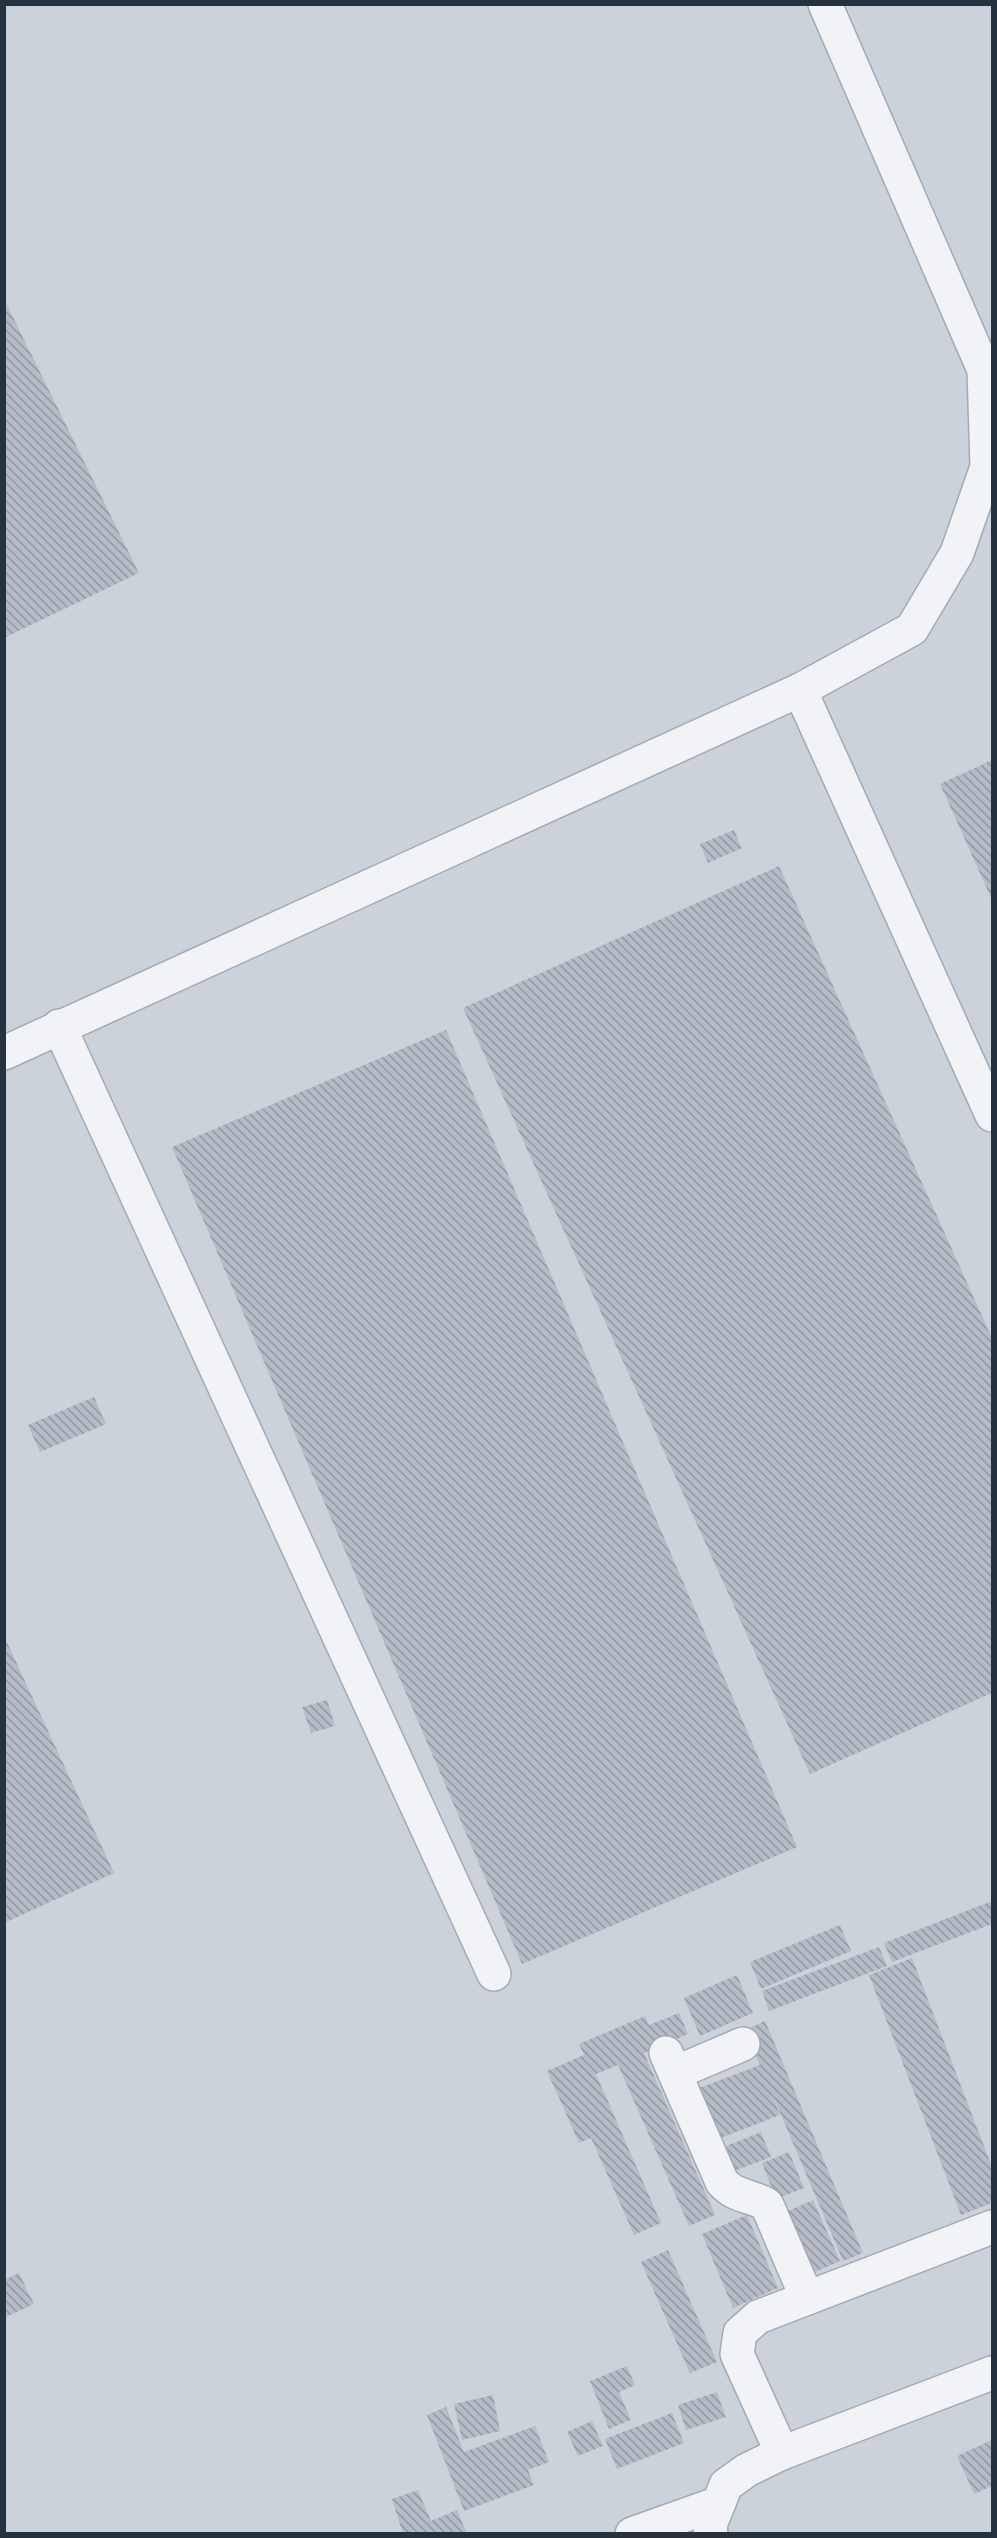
<svg xmlns="http://www.w3.org/2000/svg" width="997" height="2538" viewBox="0 0 997 2538" font-family="'Golos Text',sans-serif">
<style>
.built{fill:#ccd2da}
.building{fill:url(#building-back-hatch)}
.lines{fill:none;stroke-linecap:round;stroke-linejoin:round}
.minor-casing{stroke:#a3aab2;stroke-width:36}
.minor{stroke:#f1f3f6;stroke-width:33}
</style>
<defs>
<pattern id="building-back-hatch" width="6" height="6" patternUnits="userSpaceOnUse" patternTransform="scale(1.5)"><rect width="6" height="6" fill="#b5bcc5"/><path d="M-1 5l2 2M0 0l6 6M5-1l2 2" fill="none" stroke="#9399a1"/></pattern>
</defs>
<rect width="100%" height="100%" fill="#dee3e8"/>
<!-- built -->
<rect class="built" x="5" y="5" width="987" height="2528"/>
<!-- building -->
<g class="building">
<polygon points="4,299 139,573 4,638"/>
<polygon points="992,760 992,900 940,784"/>
<polygon points="734,830 742,848 708,863 700,844"/>
<polygon points="779,866 992,1338 992,1693 810,1774 463,1008"/>
<polygon points="446,1030 797,1847 522,1964 172,1147"/>
<polygon points="94,1397 106,1424 40,1452 28,1425"/>
<polygon points="4,1636 114,1873 4,1923"/>
<polygon points="327,1700 335,1726 311,1733 302,1707"/>
<polygon points="992,1901 992,1924 892,1962 884,1943"/>
<polygon points="840,1925 851,1951 761,1989 750,1962"/>
<polygon points="879,1947 887,1966 769,2011 762,1991"/>
<polygon points="912,1958 992,2167 992,2203 961,2215 869,1975"/>
<polygon points="737,1975 753,2013 700,2036 684,1998"/>
<polygon points="679,2013 688,2034 644,2053 715,2215 689,2226 618,2065 596,2074 661,2223 634,2235 591,2138 579,2143 547,2071 584,2055 579,2044 645,2016 649,2025"/>
<polygon points="765,2021 863,2253 843,2261 770,2089 780,2115 718,2139 699,2088 760,2065 745,2030"/>
<polygon points="761,2132 771,2157 734,2171 724,2147"/>
<polygon points="789,2152 804,2188 776,2199 762,2163"/>
<polygon points="813,2200 840,2261 806,2276 779,2215"/>
<polygon points="747,2215 778,2288 733,2308 702,2234"/>
<polygon points="668,2250 717,2362 690,2373 641,2262"/>
<polygon points="19,2273 34,2304 4,2318 4,2280"/>
<polygon points="627,2366 635,2385 619,2392 631,2420 609,2429 590,2381"/>
<polygon points="717,2392 726,2417 686,2430 678,2405"/>
<polygon points="493,2395 500,2431 462,2440 454,2404"/>
<polygon points="446,2407 464,2452 535,2426 549,2462 528,2470 534,2485 464,2511 427,2415"/>
<polygon points="672,2413 684,2443 617,2469 605,2439"/>
<polygon points="592,2421 603,2446 578,2456 567,2432"/>
<polygon points="992,2440 992,2486 974,2494 957,2456"/>
<polygon points="418,2490 431,2521 457,2510 467,2534 403,2534 392,2499"/>
</g>
<g class="lines">
<defs>
<g id="minor">
<polyline points="800,690 992,1115"/>
<polyline points="59,1026 494,1974"/>
<polyline points="4,1053 800,690 912,629 957,553 987,467 984,370 825,4"/>
<path d="M666,2053L722,2182C735,2197 751,2195 767,2205L807,2298"/>
<polyline points="675,2073 743,2044"/>
<polyline points="782,2453 737,2354 740,2333 758,2317 992,2227"/>
<polyline points="632,2534 719,2503"/>
<polyline points="711,2534 710,2525 726,2485 747,2470 782,2453 992,2373"/>
</g>
</defs>
<!-- minor casing -->
<use href="#minor" class="minor-casing"/>
<!-- minor -->
<use href="#minor" class="minor"/>
</g>
<!-- border -->
<rect width="997" height="2538" fill="none" stroke="#27323f" stroke-width="12"/>
</svg>
